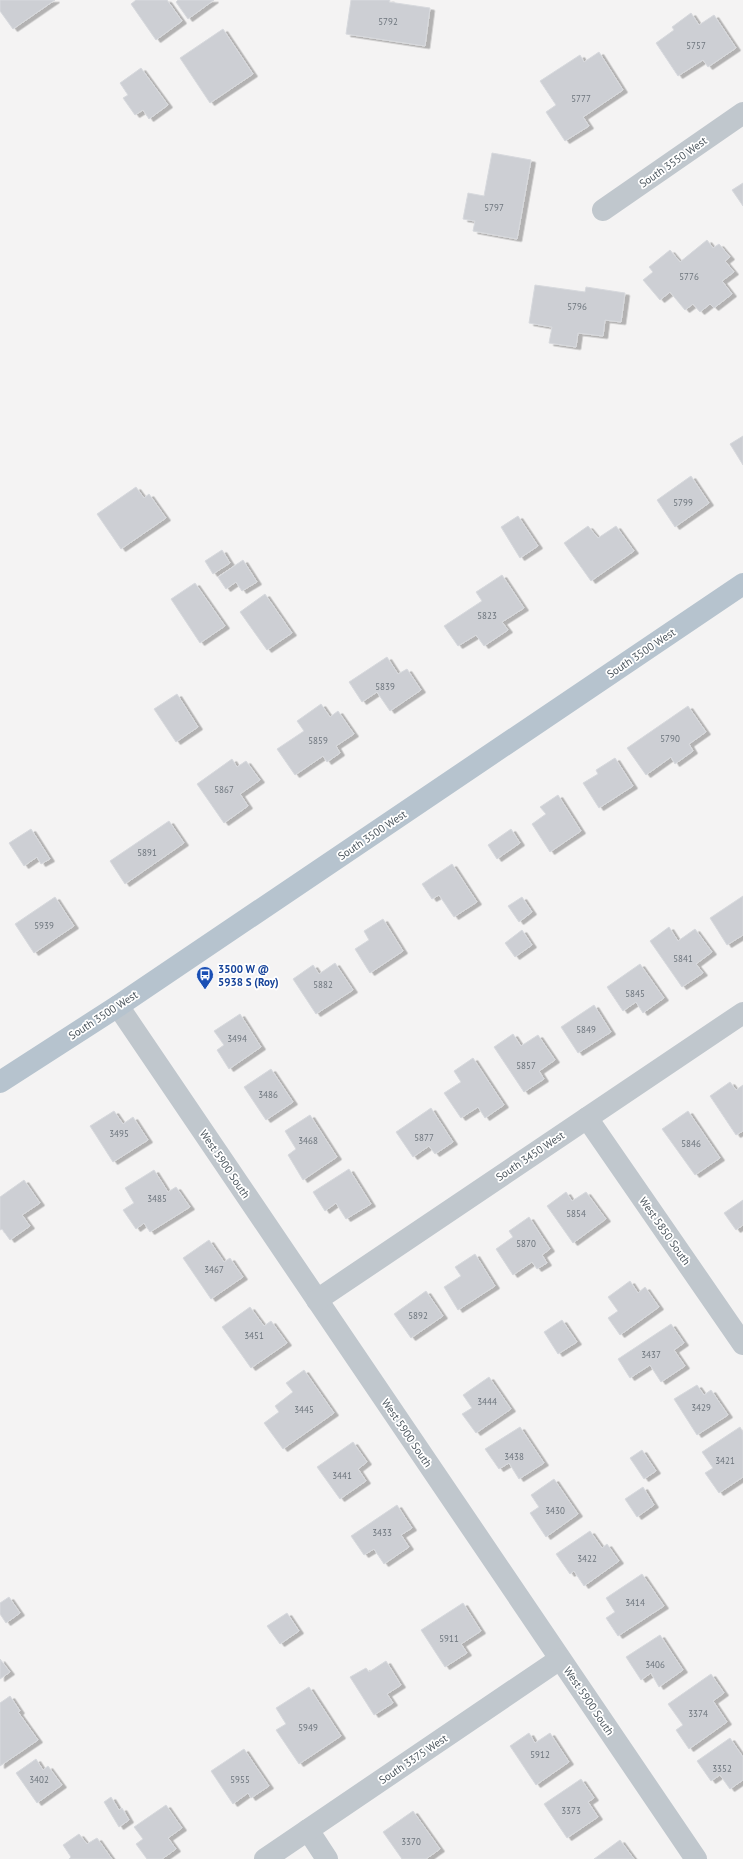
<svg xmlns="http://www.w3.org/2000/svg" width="743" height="1859" viewBox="0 0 743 1859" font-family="'PT Sans',sans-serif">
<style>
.building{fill:#cdcfd4;stroke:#d7d9dd;filter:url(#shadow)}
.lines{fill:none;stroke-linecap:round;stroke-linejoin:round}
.street{stroke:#c0c7cd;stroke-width:22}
.primary{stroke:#b6c3ce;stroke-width:22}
.labels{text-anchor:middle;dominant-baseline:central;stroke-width:3.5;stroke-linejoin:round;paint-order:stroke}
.number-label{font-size:9px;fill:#6c747c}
.street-label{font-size:11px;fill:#4c565e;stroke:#fff}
.transit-label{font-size:11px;font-weight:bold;fill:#164399;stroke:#fff;text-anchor:start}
</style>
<defs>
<filter id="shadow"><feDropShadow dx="4.5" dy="2.5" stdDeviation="0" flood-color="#0004"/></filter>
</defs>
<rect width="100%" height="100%" fill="#f4f3f3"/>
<!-- building -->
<g class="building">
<polygon points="0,0 55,0 13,29 0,11"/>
<polygon points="136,0 167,0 182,21 156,40 131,4"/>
<polygon points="178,0 214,0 188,19 176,2"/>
<polygon points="351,0 390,0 389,2 430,8 425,46 346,34"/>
<polygon points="691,13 699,25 714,15 736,48 708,67 703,60 678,76 656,43 674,30 672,27"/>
<polygon points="223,29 253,74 210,103 180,58"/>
<polygon points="599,52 623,90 583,117 589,126 565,141 546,112 556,105 540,81 580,55 584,62"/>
<polygon points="141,68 168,105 149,119 143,110 135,115 123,98 128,95 120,83"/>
<polygon points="492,153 531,160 517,239 473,231 475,221 463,219 468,193 484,196"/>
<polygon points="743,183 743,206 732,190"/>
<polygon points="707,240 713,248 719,244 730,257 725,261 734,272 722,281 732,294 714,308 710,304 700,312 693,304 685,310 670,292 660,300 643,280 653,272 649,267 670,250 680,262"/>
<polygon points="535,285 585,292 586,287 625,293 621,322 605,320 603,336 578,333 576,347 549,343 552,327 529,323"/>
<polygon points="743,436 743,465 730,444"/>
<polygon points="691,476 709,503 675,527 657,500"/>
<polygon points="136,487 144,498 149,494 166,518 121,549 97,514"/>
<polygon points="518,516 538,546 520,558 501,527"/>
<polygon points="588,526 598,538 616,526 634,551 591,581 564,543"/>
<polygon points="222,550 230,563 213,574 205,561"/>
<polygon points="243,560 257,582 242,591 236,582 226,589 218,577"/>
<polygon points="502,575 524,608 502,622 508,630 484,646 476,635 458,646 444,626 482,601 476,592"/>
<polygon points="195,583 225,626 200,643 171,599"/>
<polygon points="265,594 292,633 267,650 240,612"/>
<polygon points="387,657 398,674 407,669 421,690 390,711 377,692 362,702 349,682"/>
<polygon points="177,694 198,727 176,742 154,709"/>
<polygon points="321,704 330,717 338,711 354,734 336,746 340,753 327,762 323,756 295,775 277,749 304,731 297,721"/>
<polygon points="688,706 706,732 689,744 693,751 675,764 671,757 646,775 627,748"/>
<polygon points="615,758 633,786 599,808 583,783 598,774 596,770"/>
<polygon points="232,759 237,767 246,761 260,780 240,794 248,806 224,823 197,784"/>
<polygon points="558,795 581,831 550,852 532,824 546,814 540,807"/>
<polygon points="169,821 184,843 125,884 110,861"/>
<polygon points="31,829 50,859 41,864 37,857 24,866 9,843"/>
<polygon points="511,829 520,843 497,859 488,845"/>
<polygon points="452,864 477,902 454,917 439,895 432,899 422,884"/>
<polygon points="743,896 743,935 727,945 710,918"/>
<polygon points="55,897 74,926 34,953 15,924"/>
<polygon points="522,897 532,912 519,922 508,906"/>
<polygon points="383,919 403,951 370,973 355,949 369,940 364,931"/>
<polygon points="669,927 678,941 695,929 712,952 696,964 703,973 682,987 650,941"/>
<polygon points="522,930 532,945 515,957 505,943"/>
<polygon points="335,963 353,990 316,1014 293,979 313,965 319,974"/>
<polygon points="640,964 664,998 643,1013 636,1002 623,1011 607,987"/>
<polygon points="594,1005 611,1032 578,1053 561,1027"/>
<polygon points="240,1014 261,1047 229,1069 217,1050 224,1045 214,1031"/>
<polygon points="513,1034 521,1046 538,1035 555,1060 539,1071 544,1079 524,1092 494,1047"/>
<polygon points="473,1058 504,1105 485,1118 478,1107 461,1118 444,1093 461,1082 454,1071"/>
<polygon points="271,1069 293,1102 266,1120 244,1087"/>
<polygon points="730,1082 736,1090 743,1085 743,1131 736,1135 710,1096"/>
<polygon points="431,1108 453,1142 435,1154 429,1146 413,1157 396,1132"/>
<polygon points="114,1111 123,1124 133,1117 148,1140 113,1162 90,1126"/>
<polygon points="688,1111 720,1158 695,1175 662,1129"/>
<polygon points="310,1115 337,1157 303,1180 288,1155 296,1149 285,1131"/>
<polygon points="349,1169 371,1204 346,1219 336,1203 325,1211 313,1192"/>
<polygon points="154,1170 168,1192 176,1187 190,1207 150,1232 144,1223 136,1229 123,1210 134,1203 125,1188"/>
<polygon points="24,1180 40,1203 22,1215 30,1226 10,1240 2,1229 0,1230 0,1197"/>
<polygon points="566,1192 572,1201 586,1192 606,1219 573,1243 547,1206"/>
<polygon points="743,1200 743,1225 736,1230 724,1213"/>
<polygon points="529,1217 550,1249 542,1255 547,1263 537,1269 532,1262 513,1275 496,1249 513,1237 509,1231"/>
<polygon points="209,1240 224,1262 230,1258 243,1277 211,1299 183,1258"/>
<polygon points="475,1254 495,1286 458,1310 444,1287 461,1276 455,1267"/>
<polygon points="630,1281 638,1293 645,1287 659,1307 620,1335 608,1318 618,1311 608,1297"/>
<polygon points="426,1291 443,1316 411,1338 394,1314"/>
<polygon points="250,1307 264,1326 271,1321 287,1343 251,1368 222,1327"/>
<polygon points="562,1320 577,1342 558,1354 544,1332"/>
<polygon points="671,1324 684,1343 674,1350 685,1366 661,1382 650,1365 630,1378 618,1359"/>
<polygon points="304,1370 334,1413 283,1449 264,1423 279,1412 275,1406 293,1392 286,1383"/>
<polygon points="489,1377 511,1409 476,1433 462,1414 472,1408 463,1395"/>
<polygon points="697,1385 704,1395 711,1390 728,1415 697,1435 674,1399"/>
<polygon points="520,1427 544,1463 519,1479 509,1463 499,1469 485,1449"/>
<polygon points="740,1427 743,1432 743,1477 719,1493 705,1473 713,1468 702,1452"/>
<polygon points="353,1442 367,1462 358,1469 366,1481 340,1499 317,1467"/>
<polygon points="642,1450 656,1471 644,1479 630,1458"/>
<polygon points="554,1479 578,1514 546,1537 530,1513 539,1507 531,1495"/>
<polygon points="643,1487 654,1505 637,1517 625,1499"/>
<polygon points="397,1505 412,1528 401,1535 409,1547 384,1564 374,1549 364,1555 351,1536"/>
<polygon points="590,1531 602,1548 607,1544 619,1561 584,1586 574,1571 570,1574 556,1554"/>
<polygon points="642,1574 664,1606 618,1636 606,1618 615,1612 606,1598"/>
<polygon points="9,1597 20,1613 6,1623 0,1614 0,1603"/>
<polygon points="463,1603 481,1631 461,1644 467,1653 445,1667 421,1630"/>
<polygon points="287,1613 299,1631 280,1644 267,1626"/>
<polygon points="660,1635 683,1670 659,1687 651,1673 641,1680 626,1657"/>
<polygon points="0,1659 10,1672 0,1679"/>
<polygon points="386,1661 401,1685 387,1694 393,1703 374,1715 350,1677 366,1668 369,1672"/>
<polygon points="711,1674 724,1693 713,1701 727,1722 689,1749 676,1730 683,1725 668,1704"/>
<polygon points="309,1687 341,1736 299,1764 276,1730 286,1724 276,1708"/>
<polygon points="10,1696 20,1711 18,1712 38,1740 0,1766 0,1703"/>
<polygon points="529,1733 535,1743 550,1733 569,1762 536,1785 510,1746"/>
<polygon points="730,1738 743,1757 743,1780 730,1789 720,1775 711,1781 697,1761"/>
<polygon points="244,1749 269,1786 251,1798 248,1793 233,1804 211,1771"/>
<polygon points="36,1759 43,1770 48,1766 62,1785 37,1803 16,1773"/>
<polygon points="581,1779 594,1798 588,1802 598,1817 567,1838 544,1804"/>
<polygon points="111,1797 119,1810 122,1808 129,1820 119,1827 104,1802"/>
<polygon points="166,1805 182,1828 168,1838 176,1849 162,1859 147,1859 136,1844 143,1839 134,1827"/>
<polygon points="413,1811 440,1849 426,1859 402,1859 383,1832"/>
<polygon points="79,1834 87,1844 97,1838 112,1859 69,1859 71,1857 63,1845"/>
<polygon points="620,1840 634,1859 594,1859"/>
</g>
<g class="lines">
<!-- street -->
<g class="street">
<polyline points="603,210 743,113"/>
<polyline points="118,1006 696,1859"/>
<polyline points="587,1118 743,1344"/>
<polyline points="317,1300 743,1013"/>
<polyline points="308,1830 327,1859"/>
<polyline points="265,1859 560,1659"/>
</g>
<!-- primary -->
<polyline class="primary" points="0,1082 118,1006 743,584"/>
</g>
<!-- icons -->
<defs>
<symbol id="bus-pin" viewBox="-11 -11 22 30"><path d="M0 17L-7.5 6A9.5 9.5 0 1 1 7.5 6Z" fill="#1a4fb4" stroke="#fff"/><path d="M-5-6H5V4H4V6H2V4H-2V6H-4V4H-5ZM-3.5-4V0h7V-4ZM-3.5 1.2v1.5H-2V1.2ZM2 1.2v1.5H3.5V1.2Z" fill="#fff"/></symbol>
</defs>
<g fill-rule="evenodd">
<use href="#bus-pin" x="195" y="965" width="20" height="27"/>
</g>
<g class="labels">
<!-- number labels -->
<g class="number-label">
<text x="388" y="21">5792</text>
<text x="696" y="45">5757</text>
<text x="581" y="98">5777</text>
<text x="494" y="207">5797</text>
<text x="689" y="276">5776</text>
<text x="577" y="306">5796</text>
<text x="683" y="502">5799</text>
<text x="487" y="615">5823</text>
<text x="385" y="686">5839</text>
<text x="670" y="738">5790</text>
<text x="318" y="740">5859</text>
<text x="224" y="789">5867</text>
<text x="147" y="852">5891</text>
<text x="44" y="925">5939</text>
<text x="683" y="958">5841</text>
<text x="323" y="984">5882</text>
<text x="635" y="993">5845</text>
<text x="586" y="1029">5849</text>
<text x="237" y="1038">3494</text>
<text x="526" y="1065">5857</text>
<text x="268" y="1094">3486</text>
<text x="119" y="1133">3495</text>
<text x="424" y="1137">5877</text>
<text x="308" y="1140">3468</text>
<text x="691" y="1143">5846</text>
<text x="157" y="1198">3485</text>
<text x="576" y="1213">5854</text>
<text x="526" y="1243">5870</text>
<text x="214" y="1269">3467</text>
<text x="418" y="1315">5892</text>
<text x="254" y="1335">3451</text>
<text x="651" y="1354">3437</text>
<text x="487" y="1401">3444</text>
<text x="701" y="1407">3429</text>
<text x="304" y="1409">3445</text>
<text x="514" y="1456">3438</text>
<text x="725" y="1460">3421</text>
<text x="342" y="1475">3441</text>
<text x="555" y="1510">3430</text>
<text x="382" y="1532">3433</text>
<text x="587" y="1558">3422</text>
<text x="635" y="1602">3414</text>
<text x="449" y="1638">5911</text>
<text x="655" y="1664">3406</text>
<text x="698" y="1713">3374</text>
<text x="308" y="1727">5949</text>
<text x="540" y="1754">5912</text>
<text x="722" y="1768">3352</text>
<text x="39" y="1779">3402</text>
<text x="240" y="1779">5955</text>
<text x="571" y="1810">3373</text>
<text x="411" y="1841">3370</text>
</g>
<!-- street labels -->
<g class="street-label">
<text transform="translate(673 162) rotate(-35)">South 3550 West</text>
<text transform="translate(641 653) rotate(-34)">South 3500 West</text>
<text transform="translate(372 835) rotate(-34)">South 3500 West</text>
<text transform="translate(103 1015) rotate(-33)">South 3500 West</text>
<text transform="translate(530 1156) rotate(-34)">South 3450 West</text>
<text transform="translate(225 1164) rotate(56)">West 5900 South</text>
<text transform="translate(665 1231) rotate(55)">West 5850 South</text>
<text transform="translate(407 1433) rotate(56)">West 5900 South</text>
<text transform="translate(589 1701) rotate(56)">West 5900 South</text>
<text transform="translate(413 1759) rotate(-34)">South 3375 West</text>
</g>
<!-- transit labels -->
<g class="transit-label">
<text x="218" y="969">3500 W @<tspan x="218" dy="13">5938 S (Roy)</tspan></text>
</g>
</g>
</svg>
